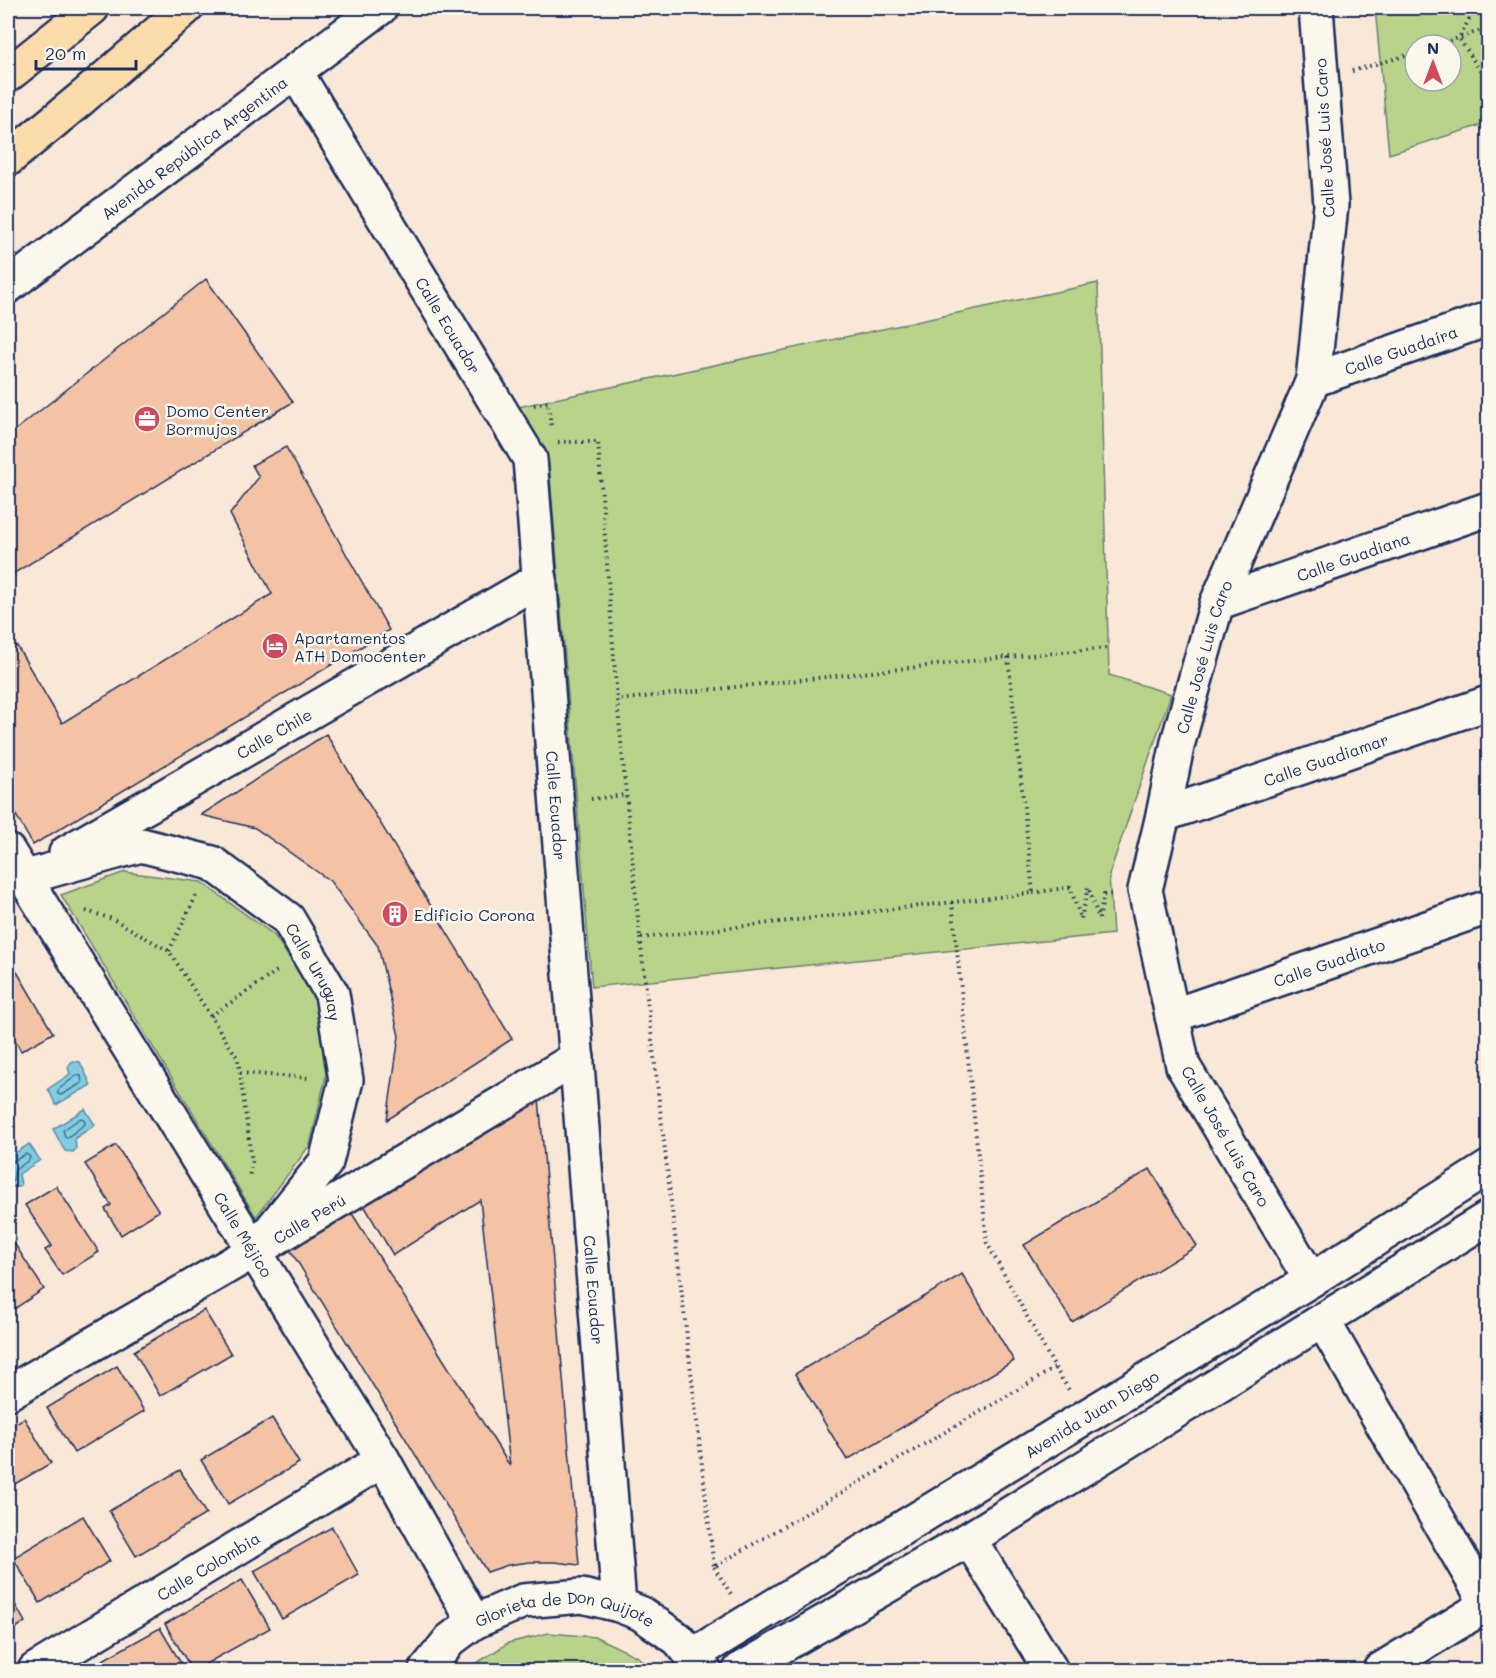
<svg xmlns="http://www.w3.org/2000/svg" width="1496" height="1678" viewBox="0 0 1496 1678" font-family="Mali,sans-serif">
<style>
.green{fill:#bad38a;stroke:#6a8174;stroke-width:1.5;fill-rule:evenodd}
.water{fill:#80cce0;stroke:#588dac;stroke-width:1.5}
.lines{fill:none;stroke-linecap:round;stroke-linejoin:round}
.shore{stroke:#436e92;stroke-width:1.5}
.building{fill:#f4c2a5;stroke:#1b2f5e;stroke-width:1.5}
.minor-casing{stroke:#1b2f5e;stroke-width:38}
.highway-casing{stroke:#1b2f5e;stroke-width:38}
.path{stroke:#1b2f5e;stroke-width:4;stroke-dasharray:1.5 4.5;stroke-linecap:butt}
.minor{stroke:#fbf7ec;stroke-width:33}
.highway{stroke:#fddcac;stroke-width:33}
.labels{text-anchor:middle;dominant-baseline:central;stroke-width:5;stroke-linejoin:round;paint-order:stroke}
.street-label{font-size:16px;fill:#1b2f5e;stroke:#fbf7ec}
.poi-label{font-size:16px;fill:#1b2f5e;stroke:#fbf7ec;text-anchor:start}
</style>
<rect width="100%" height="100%" fill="#f9e7d7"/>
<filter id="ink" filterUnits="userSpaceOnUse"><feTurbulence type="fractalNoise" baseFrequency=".0167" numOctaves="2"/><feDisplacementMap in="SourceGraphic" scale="12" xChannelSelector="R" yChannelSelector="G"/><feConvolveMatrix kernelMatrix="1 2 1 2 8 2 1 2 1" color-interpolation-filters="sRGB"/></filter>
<g filter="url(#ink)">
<!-- green -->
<g class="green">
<path d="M1375,8H1488V123L1389,154ZM1415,45H1451V81H1415Z"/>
<polygon points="1098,283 1109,675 1171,694 1109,875 1113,934 592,987 549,464 513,408"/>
<polygon points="125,872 201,882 274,935 316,997 326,1076 310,1145 256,1217 61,895"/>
<polygon points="549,1633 596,1637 638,1657 651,1670 468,1670 472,1666 508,1643"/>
</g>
<!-- water -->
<g class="water">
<polygon points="72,1061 80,1062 91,1085 56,1105 48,1089 70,1074 68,1067"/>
<polygon points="85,1109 95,1125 75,1138 76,1149 73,1152 65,1151 53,1129"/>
<polygon points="29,1144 40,1160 19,1174 21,1185 18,1187 10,1187 8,1182 8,1158"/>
</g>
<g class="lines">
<!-- shore -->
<g class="shore">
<polygon points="77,1075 81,1076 82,1083 61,1095 58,1094 58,1090"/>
<polygon points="81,1118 84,1119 85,1124 68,1137 65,1137 63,1130"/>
<polyline points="8,1163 12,1162 26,1154 30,1157 29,1160 15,1170 13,1180 8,1181"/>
</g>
</g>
<!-- building -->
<g class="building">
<polygon points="206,279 293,402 8,577 8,436"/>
<polygon points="286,447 389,630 33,845 8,801 8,647 17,646 62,723 272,594 230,514 259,477 252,465"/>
<polygon points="326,734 512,1039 387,1120 399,1036 378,946 330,881 255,828 201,815"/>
<polygon points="13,965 53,1033 21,1051 8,1027 8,968"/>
<polygon points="539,1098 579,1565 555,1562 530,1562 508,1565 487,1572 286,1243 348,1207 510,1466 480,1200 393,1255 361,1200"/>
<polygon points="116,1145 159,1211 121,1235 105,1209 111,1205 85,1164"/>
<polygon points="1150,1169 1197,1246 1072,1322 1024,1245"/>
<polygon points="56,1186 99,1252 62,1275 45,1250 52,1246 25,1205"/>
<polygon points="8,1234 44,1289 8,1313"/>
<polygon points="962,1274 1014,1361 847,1460 795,1374"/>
<polygon points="204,1310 231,1354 160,1396 134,1351"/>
<polygon points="117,1366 144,1411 74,1453 47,1408"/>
<polygon points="24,1418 51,1463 8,1488 8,1428"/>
<polygon points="272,1418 299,1463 228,1504 201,1460"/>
<polygon points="180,1470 206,1514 136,1556 109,1511"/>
<polygon points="83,1516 110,1561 40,1603 13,1558"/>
<polygon points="332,1527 359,1575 282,1619 254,1571"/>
<polygon points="242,1580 270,1628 195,1670 192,1670 165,1624"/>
<polygon points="8,1592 25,1622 8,1633"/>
<polygon points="160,1628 185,1670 85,1670"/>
</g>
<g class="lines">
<defs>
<g id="minor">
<path id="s1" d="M295,71L530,459L619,1605"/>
<path id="s2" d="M8,286L380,8"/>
<path id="s3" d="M1313,380L1488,319"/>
<path id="s4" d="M1217,603L1488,509"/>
<path id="s5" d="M1163,815L1488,703"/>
<path id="s6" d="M8,851L383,1460L474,1622"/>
<path id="s7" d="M66,853L540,579"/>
<path id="s8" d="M23,878L141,845L212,863L288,919L332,994L346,1080L326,1162L254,1251"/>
<path id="s9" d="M1172,1016L1488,907"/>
<path id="s10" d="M1311,1280L1183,1066L1145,890L1163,815L1178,742L1217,603L1313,380L1331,205L1316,8"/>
<polyline points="1323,1321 1488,1606"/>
<path id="s11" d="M8,1393L254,1251L577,1058"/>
<polyline points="969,1539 1051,1670"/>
<path id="s12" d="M693,1655L1311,1280L1488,1168"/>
<path id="s13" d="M35,1670L383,1460"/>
<path id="s14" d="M426,1670L450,1640L474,1622L523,1601L582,1596L619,1605L640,1613L678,1639L704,1670"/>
<polyline points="740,1670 969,1539 1488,1218"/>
<polyline points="1380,1670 1488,1604"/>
</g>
<g id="highway">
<polyline points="8,75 92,8"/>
<polyline points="8,159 82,98 186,8"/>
</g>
</defs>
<!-- minor casing -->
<use href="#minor" class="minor-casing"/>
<!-- highway casing -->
<use href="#highway" class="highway-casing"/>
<!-- path -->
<g class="path">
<polyline points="1475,8 1459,38 1488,83"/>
<polyline points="1438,45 1488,28"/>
<polyline points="1352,71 1415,53"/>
<polyline points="534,405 548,402 551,426"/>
<polyline points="558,442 598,442 617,700"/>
<polyline points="1008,657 1033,893 640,938 617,700 1008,657 1107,648"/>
<polyline points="591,799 626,795"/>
<polyline points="1033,893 1070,887 1081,919 1088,887 1099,919 1104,895 1114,894"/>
<polyline points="86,911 113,919 169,951 238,1059 252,1162 249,1177"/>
<polyline points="640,938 714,1567 1055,1368 987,1243 952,902"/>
<polyline points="169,951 197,894"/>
<polyline points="211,1016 280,969"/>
<polyline points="240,1073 311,1078"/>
<polyline points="1055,1368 1069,1390"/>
<polyline points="714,1567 731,1594"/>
</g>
<!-- minor -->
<use href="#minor" class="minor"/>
<!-- highway -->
<use href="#highway" class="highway"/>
</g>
</g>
<!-- icons -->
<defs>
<symbol id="office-disc" viewBox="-11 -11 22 22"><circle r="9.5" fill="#d1495b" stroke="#fbf7ec"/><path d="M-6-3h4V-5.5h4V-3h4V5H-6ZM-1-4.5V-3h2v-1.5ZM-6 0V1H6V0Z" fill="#fff"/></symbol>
<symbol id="hotel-disc" viewBox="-11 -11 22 22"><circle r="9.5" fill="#d1495b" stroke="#fbf7ec"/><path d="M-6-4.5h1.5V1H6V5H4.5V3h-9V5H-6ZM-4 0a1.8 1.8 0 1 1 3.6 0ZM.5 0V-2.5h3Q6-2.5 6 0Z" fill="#fff"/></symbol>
<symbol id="building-disc" viewBox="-11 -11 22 22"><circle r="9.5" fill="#d1495b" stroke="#fbf7ec"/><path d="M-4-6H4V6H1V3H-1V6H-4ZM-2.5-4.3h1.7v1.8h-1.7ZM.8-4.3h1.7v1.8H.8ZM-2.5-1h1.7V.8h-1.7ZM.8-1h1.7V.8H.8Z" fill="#fff"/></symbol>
</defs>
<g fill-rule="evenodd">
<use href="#office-disc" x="132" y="404" width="30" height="30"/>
<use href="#hotel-disc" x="260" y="631" width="30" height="30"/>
<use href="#building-disc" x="380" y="899" width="30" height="30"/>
</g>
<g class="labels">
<!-- street labels -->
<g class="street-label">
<text transform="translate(1324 138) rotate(-93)">Calle José Luis Caro</text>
<text stroke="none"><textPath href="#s2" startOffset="232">Avenida República Argentina</textPath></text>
<text stroke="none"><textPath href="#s1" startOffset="297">Calle Ecuador</textPath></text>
<text stroke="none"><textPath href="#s3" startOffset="93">Calle Guadaíra</textPath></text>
<text stroke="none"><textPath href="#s4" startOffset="144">Calle Guadiana</textPath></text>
<text stroke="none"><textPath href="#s10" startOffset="670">Calle José Luis Caro</textPath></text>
<text stroke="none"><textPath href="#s7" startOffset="240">Calle Chile</textPath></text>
<text stroke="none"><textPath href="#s5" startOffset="172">Calle Guadiamar</textPath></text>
<text stroke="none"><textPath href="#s1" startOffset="801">Calle Ecuador</textPath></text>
<text stroke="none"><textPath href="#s9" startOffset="166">Calle Guadiato</textPath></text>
<text stroke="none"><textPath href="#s8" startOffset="350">Calle Uruguay</textPath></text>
<text transform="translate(1226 1136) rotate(60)">Calle José Luis Caro</text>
<text stroke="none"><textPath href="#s11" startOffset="348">Calle Perú</textPath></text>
<text stroke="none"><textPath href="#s6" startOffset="450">Calle Méjico</textPath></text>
<text stroke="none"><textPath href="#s1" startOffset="1287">Calle Ecuador</textPath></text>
<text stroke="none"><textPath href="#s12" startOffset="466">Avenida Juan Diego</textPath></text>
<text stroke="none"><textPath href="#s13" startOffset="202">Calle Colombia</textPath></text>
<text stroke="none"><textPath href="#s14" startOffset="164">Glorieta de Don Quijote</textPath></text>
</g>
<!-- poi labels -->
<g class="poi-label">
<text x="166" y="410">Domo Center<tspan x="166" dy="18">Bormujos</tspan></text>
<text x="294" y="637">Apartamentos<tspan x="294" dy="18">ATH Domocenter</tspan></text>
<text x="414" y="914">Edificio Corona</text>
</g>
</g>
<!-- margin -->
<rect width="1496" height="1678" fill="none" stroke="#fbf7ec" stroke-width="30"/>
<rect x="15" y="15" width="1466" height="1648" fill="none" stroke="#1b2f5e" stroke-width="2" filter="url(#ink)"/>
<!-- north arrow -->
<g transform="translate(1433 63)"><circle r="28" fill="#fbf7ec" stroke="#a1a7b3" stroke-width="1.5"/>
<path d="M0-4.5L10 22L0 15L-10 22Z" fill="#d1495b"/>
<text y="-9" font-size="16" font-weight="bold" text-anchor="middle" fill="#1b2f5e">N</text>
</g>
<!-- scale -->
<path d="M36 60v9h100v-9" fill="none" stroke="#1b2f5e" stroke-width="3"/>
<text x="45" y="60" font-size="18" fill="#1b2f5e" stroke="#fbf7ec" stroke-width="4.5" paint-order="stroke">20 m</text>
</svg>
